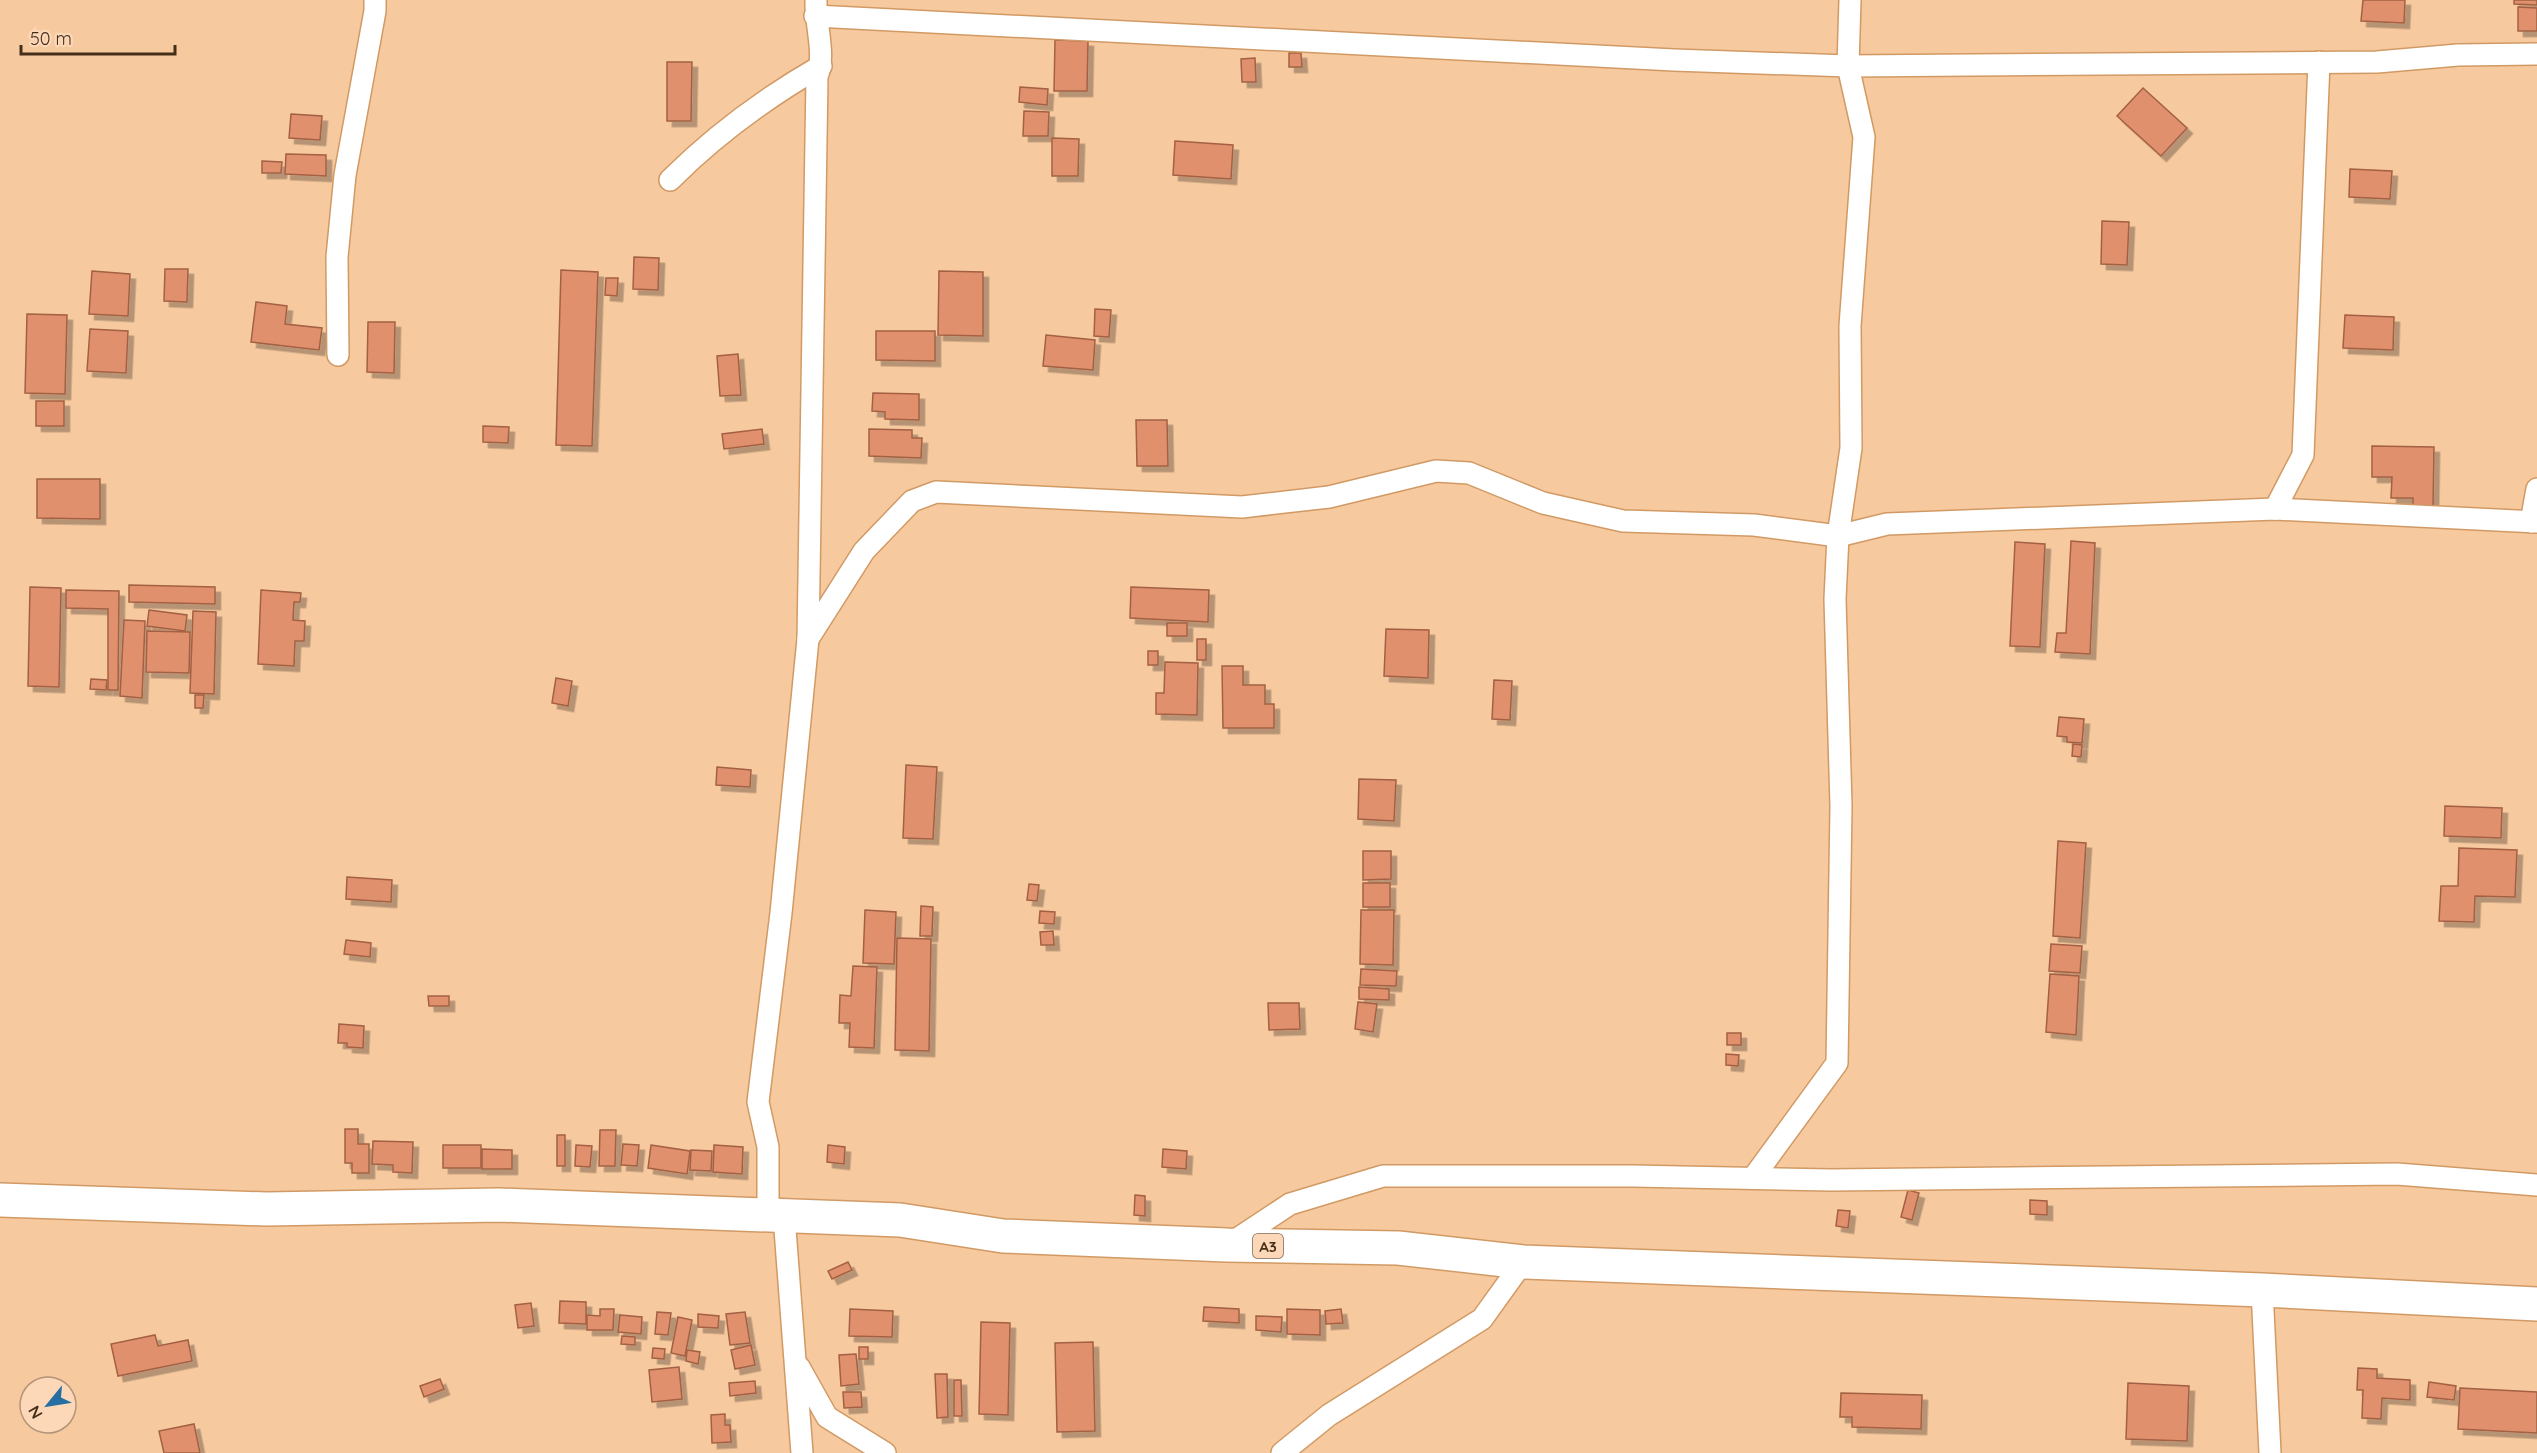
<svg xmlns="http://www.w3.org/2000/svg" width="2537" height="1453" viewBox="0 0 2537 1453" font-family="Quicksand,sans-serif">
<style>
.building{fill:#e1906d;stroke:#a36144;stroke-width:1.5;filter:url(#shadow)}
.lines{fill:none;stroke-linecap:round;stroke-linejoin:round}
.minor-casing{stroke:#d19a65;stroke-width:24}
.trunk-casing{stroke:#d19a65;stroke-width:36}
.minor{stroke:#fff;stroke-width:21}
.trunk{stroke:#fff;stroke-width:33}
.labels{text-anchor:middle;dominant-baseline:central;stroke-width:4.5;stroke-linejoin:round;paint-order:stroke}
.shield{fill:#fcd8b9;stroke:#7d6249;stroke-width:1.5}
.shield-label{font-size:15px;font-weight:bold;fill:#462f19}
</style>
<defs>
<filter id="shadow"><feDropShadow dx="5.5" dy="5.5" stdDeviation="0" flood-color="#0004"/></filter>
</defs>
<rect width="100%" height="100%" fill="#f7c99e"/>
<!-- building -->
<g class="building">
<polygon points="2363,0 2405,0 2404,23 2361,21"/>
<polygon points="2514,0 2537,0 2537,5 2514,4"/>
<polygon points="2518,7 2537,8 2537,31 2518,31"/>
<polygon points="1055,40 1088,41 1087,91 1054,91"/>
<polygon points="1289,53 1301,53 1302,67 1289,67"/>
<polygon points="1255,58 1256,82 1242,82 1241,59"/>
<polygon points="667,62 692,62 691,121 667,121"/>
<polygon points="1020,87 1048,89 1047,105 1019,102"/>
<polygon points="2143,88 2187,128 2161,156 2117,116"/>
<polygon points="1024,111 1049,112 1048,136 1023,136"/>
<polygon points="291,114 322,116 320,140 289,138"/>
<polygon points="1052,138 1079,139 1078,176 1052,176"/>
<polygon points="1175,141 1233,145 1231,179 1173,175"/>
<polygon points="286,154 326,155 326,176 285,174"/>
<polygon points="262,161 282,162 281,173 262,173"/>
<polygon points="2350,169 2392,171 2390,199 2349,197"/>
<polygon points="2102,221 2129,222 2127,265 2101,264"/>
<polygon points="634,257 659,258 658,290 633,289"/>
<polygon points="165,269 188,269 187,302 164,301"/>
<polygon points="561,270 598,272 592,446 556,445"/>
<polygon points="92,271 130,274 128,316 89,314"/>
<polygon points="939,271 983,272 983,336 938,335"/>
<polygon points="606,278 618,278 617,296 605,295"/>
<polygon points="256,302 287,306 285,324 322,328 319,350 251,342"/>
<polygon points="1095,309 1111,310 1109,337 1094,336"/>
<polygon points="27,314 67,315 65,394 25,393"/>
<polygon points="2345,315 2394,317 2393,350 2343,348"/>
<polygon points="368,322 395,322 394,373 367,372"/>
<polygon points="90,329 128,331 126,373 87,371"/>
<polygon points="876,331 935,331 935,361 876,360"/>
<polygon points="1046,335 1095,340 1093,370 1043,366"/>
<polygon points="738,354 741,395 720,396 717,356"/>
<polygon points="873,393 919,394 919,420 885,419 885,412 872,411"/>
<rect x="36" y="401" width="28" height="25"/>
<polygon points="1136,420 1167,420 1168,466 1137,466"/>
<polygon points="483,426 509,427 508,443 483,442"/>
<polygon points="762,429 764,444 724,449 722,434"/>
<polygon points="869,429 912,430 912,438 922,438 921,458 869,456"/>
<polygon points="2372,446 2434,447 2433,507 2413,506 2413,498 2391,498 2392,477 2372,477"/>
<polygon points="37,479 100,479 100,519 37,518"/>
<polygon points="2071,541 2095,543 2090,654 2055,652 2057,633 2066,633"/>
<polygon points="2015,542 2045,544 2040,647 2010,646"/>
<polygon points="129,585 215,587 215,604 129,602"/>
<polygon points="30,587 61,588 59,687 28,686"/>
<polygon points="1131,587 1209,590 1208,622 1130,618"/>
<polygon points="66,590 119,591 118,690 108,690 108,609 66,608"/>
<polygon points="261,590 301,593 300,602 294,602 293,620 305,621 304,641 295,641 294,666 258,664"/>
<polygon points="149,610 187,615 185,631 147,626"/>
<polygon points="193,611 216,612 214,694 190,693"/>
<polygon points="124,620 145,621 142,698 120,696"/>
<rect x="1167" y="623" width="20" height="13"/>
<polygon points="1386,629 1429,630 1428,678 1384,676"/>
<polygon points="147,631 190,632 189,673 146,672"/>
<rect x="1197" y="639" width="9" height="21"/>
<rect x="1148" y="651" width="10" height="14"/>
<polygon points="1165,662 1198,663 1197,715 1156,714 1156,693 1164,693"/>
<polygon points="1222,666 1243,666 1243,685 1265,685 1265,704 1274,704 1274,728 1223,728"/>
<polygon points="556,678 572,681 568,706 552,703"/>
<polygon points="91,679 107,680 106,690 90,689"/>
<polygon points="1494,680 1512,681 1510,720 1492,719"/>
<polygon points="195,695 204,695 203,708 195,708"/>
<polygon points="2059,717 2084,719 2082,743 2067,742 2067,737 2057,736"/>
<polygon points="2073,744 2082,745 2081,757 2072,756"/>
<polygon points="906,765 937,767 933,839 903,838"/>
<polygon points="717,767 751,770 750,787 716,785"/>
<polygon points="1359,779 1396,780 1394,821 1358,819"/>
<polygon points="2445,806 2502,808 2501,838 2444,836"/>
<polygon points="2058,841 2086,843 2080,938 2053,936"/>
<polygon points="2459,848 2517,850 2515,897 2475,896 2474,922 2439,921 2441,886 2458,886"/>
<polygon points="1363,851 1391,851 1391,879 1363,880"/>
<polygon points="347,877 392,880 391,902 346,899"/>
<rect x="1363" y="883" width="27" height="24"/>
<polygon points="1029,884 1039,885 1037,901 1027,900"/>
<polygon points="921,906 933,907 932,936 920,936"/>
<polygon points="865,910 896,912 894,964 863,963"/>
<polygon points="1361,910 1394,910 1393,965 1360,964"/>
<polygon points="1040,911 1055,912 1054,924 1039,923"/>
<polygon points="1053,931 1054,945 1041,945 1040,932"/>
<polygon points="897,938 931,939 929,1051 895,1050"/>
<polygon points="346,940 371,943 370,957 344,954"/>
<polygon points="2051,944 2082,946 2080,973 2049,971"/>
<polygon points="853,966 877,967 874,1048 849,1047 850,1023 839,1023 840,995 851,996"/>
<polygon points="1361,969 1397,971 1396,986 1360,985"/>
<polygon points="2050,974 2079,976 2076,1035 2046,1032"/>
<polygon points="1359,987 1389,989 1389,1000 1359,999"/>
<polygon points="428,996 449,996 449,1006 429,1006"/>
<polygon points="1358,1002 1377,1004 1373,1032 1355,1029"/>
<polygon points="1268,1003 1299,1003 1300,1029 1269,1030"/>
<polygon points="339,1024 364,1026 363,1048 347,1047 347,1043 338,1043"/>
<rect x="1727" y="1033" width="14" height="12"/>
<polygon points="1726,1054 1739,1055 1738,1066 1726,1065"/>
<polygon points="345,1129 358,1129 358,1144 369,1144 369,1173 352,1173 352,1163 345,1163"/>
<polygon points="600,1130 616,1130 615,1166 599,1166"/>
<rect x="557" y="1135" width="8" height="31"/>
<polygon points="373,1141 413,1142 412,1173 393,1172 393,1165 372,1164"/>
<polygon points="623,1144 639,1145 637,1166 621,1165"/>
<rect x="443" y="1145" width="38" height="23"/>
<polygon points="576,1145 592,1146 590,1167 575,1166"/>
<polygon points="651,1145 690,1151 687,1174 648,1168"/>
<polygon points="714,1145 743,1147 742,1174 713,1172"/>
<polygon points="828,1145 845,1147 844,1164 827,1162"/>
<polygon points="482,1149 512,1150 512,1169 482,1169"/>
<polygon points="1163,1149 1187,1151 1186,1169 1162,1167"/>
<polygon points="691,1150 712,1151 711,1171 690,1170"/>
<polygon points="1908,1190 1919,1193 1912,1220 1901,1217"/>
<polygon points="1135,1195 1145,1196 1145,1216 1134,1215"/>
<polygon points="2030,1200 2047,1201 2047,1215 2030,1214"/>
<polygon points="1838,1210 1850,1211 1848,1228 1836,1226"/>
<polygon points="848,1262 852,1270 832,1279 828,1271"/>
<polygon points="560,1301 586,1302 586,1324 559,1323"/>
<polygon points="531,1303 534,1326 518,1328 515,1305"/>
<polygon points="1204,1307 1239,1309 1239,1323 1203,1321"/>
<polygon points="600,1309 614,1309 613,1330 587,1330 587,1315 600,1316"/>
<polygon points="850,1309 893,1311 892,1337 849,1336"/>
<polygon points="1287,1309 1320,1310 1320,1335 1287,1334"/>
<polygon points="1341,1309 1343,1323 1326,1324 1325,1311"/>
<polygon points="657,1312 671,1313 668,1335 655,1334"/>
<polygon points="745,1312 750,1343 730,1345 726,1314"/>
<polygon points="698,1314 719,1316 718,1328 698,1327"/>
<polygon points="620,1315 642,1317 641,1334 618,1332"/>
<polygon points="1256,1316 1282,1317 1281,1332 1256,1330"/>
<polygon points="678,1317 692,1320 685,1356 671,1353"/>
<polygon points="981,1322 1010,1323 1008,1415 979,1414"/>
<polygon points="155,1335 158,1346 188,1340 192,1361 118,1376 111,1344"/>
<polygon points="622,1336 635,1337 635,1345 621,1344"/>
<polygon points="1093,1342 1095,1431 1057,1432 1055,1343"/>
<polygon points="751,1345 755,1365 735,1369 731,1350"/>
<rect x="859" y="1347" width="9" height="12"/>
<polygon points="653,1348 665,1349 664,1359 652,1358"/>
<polygon points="687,1350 700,1352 698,1364 686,1361"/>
<polygon points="856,1354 859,1384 841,1386 839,1355"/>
<polygon points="679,1367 682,1399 652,1402 649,1370"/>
<polygon points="2358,1368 2377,1369 2377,1378 2410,1380 2410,1400 2382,1398 2381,1419 2362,1418 2363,1390 2357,1390"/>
<polygon points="935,1374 947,1374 948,1417 937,1418"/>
<polygon points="440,1379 444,1389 424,1397 420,1386"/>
<polygon points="954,1380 961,1380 962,1416 954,1416"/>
<polygon points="755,1381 756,1393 730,1396 729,1383"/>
<polygon points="2429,1382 2456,1386 2454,1400 2427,1397"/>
<polygon points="2128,1383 2189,1386 2187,1441 2126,1439"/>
<polygon points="2460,1388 2537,1392 2537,1433 2458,1429"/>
<polygon points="843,1392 861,1392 862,1407 844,1408"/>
<polygon points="1841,1393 1922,1395 1921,1429 1852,1427 1852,1417 1840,1417"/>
<polygon points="725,1414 725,1425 730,1425 731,1442 712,1443 711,1415"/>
<polygon points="194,1424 200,1453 164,1453 159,1431"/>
</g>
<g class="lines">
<defs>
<g id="minor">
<polyline points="815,16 1674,60 1848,66 2377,62 2458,55 2537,54"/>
<path d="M670,180C715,135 767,97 821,66"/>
<polyline points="338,355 337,257 345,175 375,11 375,0"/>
<polyline points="2275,509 2303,455 2319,62"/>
<polyline points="2531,522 2537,489"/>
<polyline points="808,639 864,551 912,501 936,492 1242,507 1329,497 1436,471 1469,473 1543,503 1623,521 1754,525 1838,536 1887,524 2275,509 2537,522"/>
<polyline points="1753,1178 1837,1063 1841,806 1835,599 1838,536 1851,448 1850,326 1864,137 1848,66 1850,0"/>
<path d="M768,1215V1147L758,1102L781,913L808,639L817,77C826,54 815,25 816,0"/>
<polyline points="784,1216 802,1453"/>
<polyline points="1228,1245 1290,1204 1383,1176 1633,1176 1831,1180 2397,1174 2537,1185"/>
<polyline points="2262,1290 2270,1453"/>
<polyline points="799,1367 827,1417 885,1453"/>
<polyline points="1282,1453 1329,1415 1482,1319 1523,1262"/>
</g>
<polyline id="trunk" points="0,1200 266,1209 499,1205 900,1220 1003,1236 1227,1245 1398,1248 1523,1262 2262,1290 2537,1304"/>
</defs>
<!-- minor casing -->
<use href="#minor" class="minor-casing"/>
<!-- trunk casing -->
<use href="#trunk" class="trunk-casing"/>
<!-- minor -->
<use href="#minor" class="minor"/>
<!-- trunk -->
<use href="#trunk" class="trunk"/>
</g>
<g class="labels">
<!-- shield labels -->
<rect class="shield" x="1253" y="1234" width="30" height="24" rx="4.5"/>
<g class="shield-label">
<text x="1268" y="1246">A3</text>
</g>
</g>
<!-- north arrow -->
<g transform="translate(48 1405) rotate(240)"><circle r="28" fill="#fcd8b9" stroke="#b39479" stroke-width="1.5"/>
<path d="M0-4.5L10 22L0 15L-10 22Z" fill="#266fa3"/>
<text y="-9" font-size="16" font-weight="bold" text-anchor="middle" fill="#462f19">N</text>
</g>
<!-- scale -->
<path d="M21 45v9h154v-9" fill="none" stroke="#462f19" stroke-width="3"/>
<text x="30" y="45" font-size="18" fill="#462f19" stroke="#fcd8b9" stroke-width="4.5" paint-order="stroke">50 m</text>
</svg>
